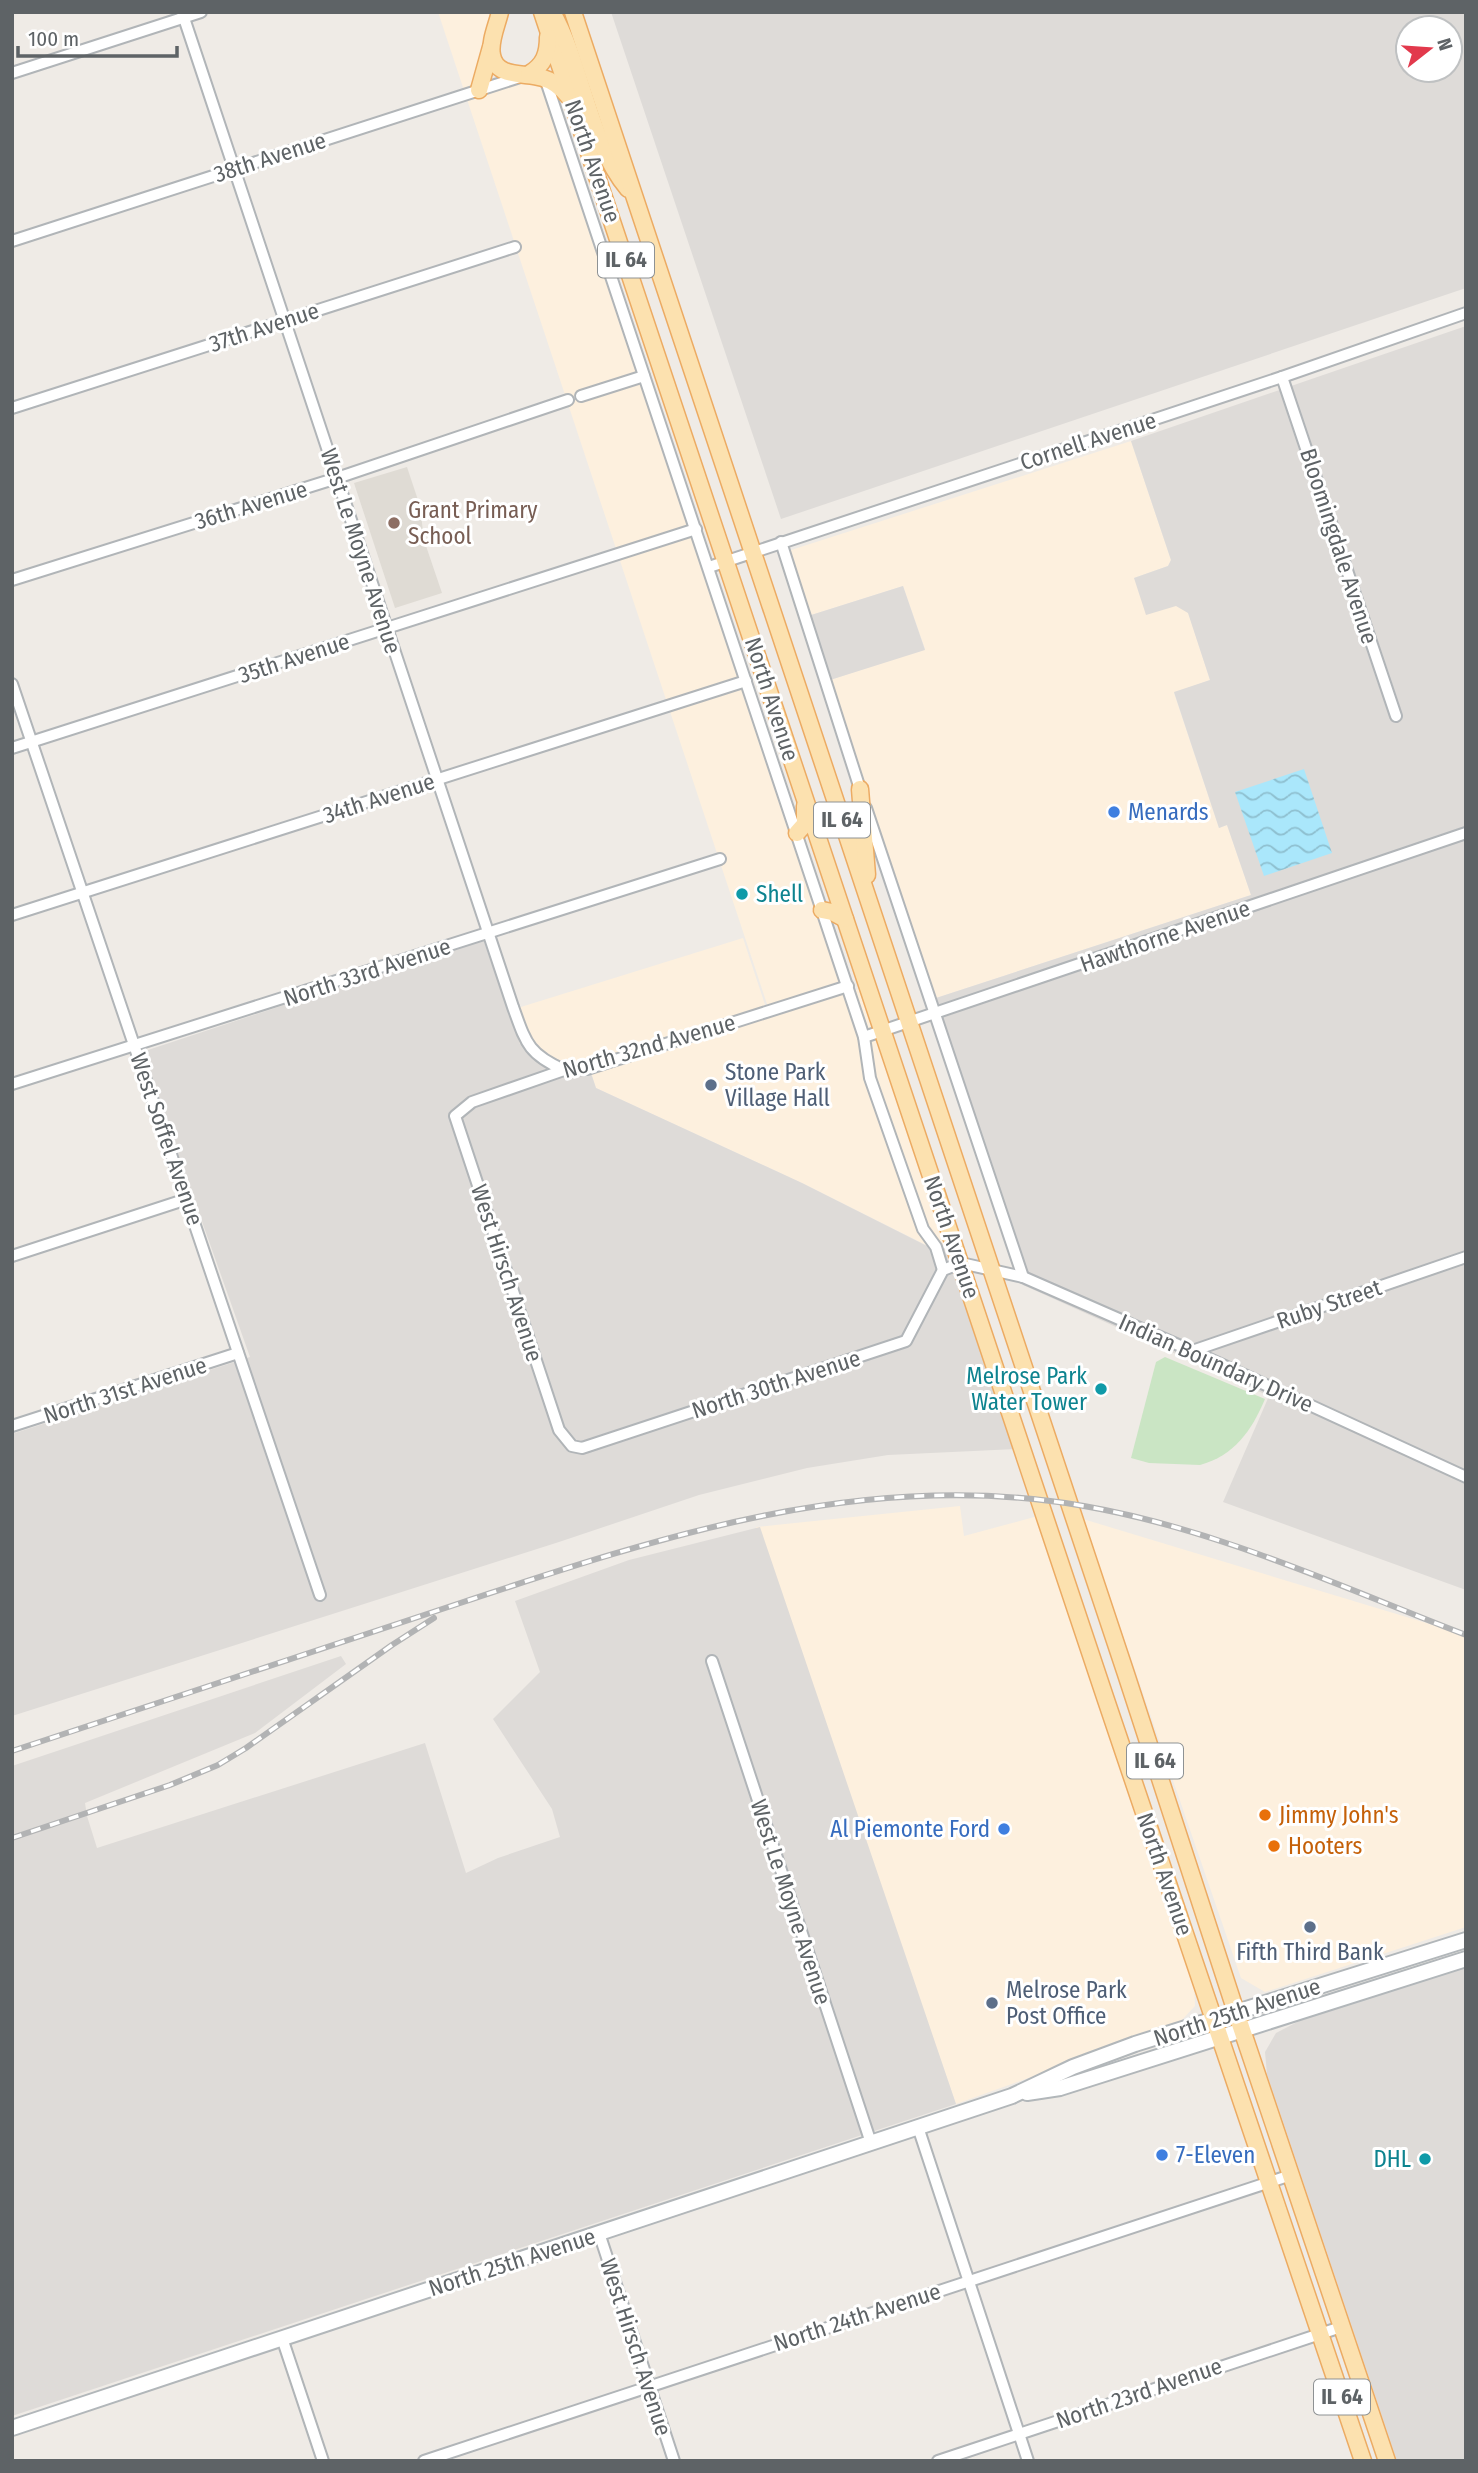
<svg xmlns="http://www.w3.org/2000/svg" width="1478" height="2473" viewBox="0 0 1478 2473" font-family="'Fira Sans Condensed',sans-serif">
<style>
.commercial{fill:#fdf0de}
.industrial{fill:#dedbd8;fill-rule:evenodd}
.education{fill:#dfdbd4}
.garden{fill:#cae5c4}
.water{fill:url(#water-waves)}
.lines{fill:none;stroke-linecap:round;stroke-linejoin:round}
.street-casing{stroke:#b1b5b8;stroke-width:14}
.secondary-casing{stroke:#b2b7ba;stroke-width:18}
.primary-casing{stroke:#ecab63;stroke-width:19}
.street{stroke:#fff;stroke-width:10}
.secondary{stroke:#fff;stroke-width:14}
.primary{stroke:#fce1af;stroke-width:16}
.rail-casing{stroke:#b2b3b4;stroke-width:6}
.rail{stroke:#fff;stroke-width:3.5;stroke-dasharray:10;stroke-linecap:butt}
.education-dot{fill:#8d6e63;stroke:#fff;stroke-width:2.5}
.shop-dot{fill:#3f7fe0;stroke:#fff;stroke-width:2.5}
.culture-dot{fill:#0f9aa8;stroke:#fff;stroke-width:2.5}
.service-dot{fill:#5c6f8a;stroke:#fff;stroke-width:2.5}
.food-dot{fill:#e8710a;stroke:#fff;stroke-width:2.5}
.labels{text-anchor:middle;dominant-baseline:central;stroke-width:6;stroke-linejoin:round;paint-order:stroke}
.shield{fill:#fff;stroke:#8e9294;stroke-width:2}
.shield-label{font-size:21px;font-weight:bold;fill:#5e6366}
.street-label{font-size:23px;fill:#5e6366;stroke:#fff}
.education-label{font-size:23px;fill:#785e54;stroke:#fff;text-anchor:start}
.shop-label{font-size:23px;fill:#366cbe;stroke:#fff;text-anchor:start}
.culture-label{font-size:23px;fill:#0d838f;stroke:#fff;text-anchor:end}
.service-label{font-size:23px;fill:#4e5e75;stroke:#fff;text-anchor:start}
.food-label{font-size:23px;fill:#c56008;stroke:#fff;text-anchor:start}
</style>
<defs>
<pattern id="water-waves" width="16" height="10" patternUnits="userSpaceOnUse" patternTransform="scale(1.75)"><rect width="16" height="10" fill="#aae7fb"/><path d="M0 5q4-4 8 0t8 0" fill="none" stroke="#8ebfcf"/></pattern>
</defs>
<rect width="100%" height="100%" fill="#efebe6"/>
<!-- commercial -->
<g class="commercial">
<polygon points="438,12 500,12 479,89 529,74 546,78 848,986 769,1010"/>
<polygon points="1131,441 1171,560 1168,566 1134,578 1188,612 1210,680 1174,693 1219,828 1227,825 1251,895 936,998 830,680 925,649 903,586 808,616 788,551"/>
<polygon points="743,938 769,1017 859,989 947,1245 934,1249 802,1183 596,1088 591,1073 520,1044 508,1011"/>
<polygon points="960,1506 964,1536 1038,1516 1194,1982 1195,2006 1178,2024 956,2104 756,1527"/>
<polygon points="1083,1519 1466,1635 1466,1927 1265,1992 1241,1978"/>
</g>
<!-- industrial -->
<g class="industrial">
<path d="M611,12H1466V288L781,519ZM1408,28H1450V70H1408Z"/>
<polygon points="1466,326 1466,1590 1223,1502 1269,1396 1023,1285 1005,1234 936,998 1251,895 1227,825 1219,828 1174,692 1210,680 1188,613 1176,606 1146,615 1134,578 1168,566 1171,560 1131,441"/>
<polygon points="903,586 925,650 830,680 808,616"/>
<polygon points="483,939 520,1044 591,1073 596,1088 802,1183 933,1249 947,1245 1016,1449 888,1455 807,1468 699,1495 559,1542 12,1716 12,1434 250,1357 142,1052"/>
<polygon points="760,1527 956,2104 12,2416 12,1766 341,1656 346,1664 255,1733 85,1803 87,1816 97,1848 425,1743 466,1873 498,1858 560,1837 552,1809 493,1719 540,1672 515,1601 629,1560"/>
<polygon points="1466,1966 1466,2461 1397,2461 1267,2074 1265,2052 1276,2033 1303,2019"/>
</g>
<!-- education -->
<polygon class="education" points="407,467 420,506 424,540 442,593 395,608 354,483"/>
<!-- garden -->
<path class="garden" d="M1165,1357L1265,1399C1252,1430 1234,1456 1200,1465L1149,1463L1131,1458L1156,1362Z"/>
<!-- water -->
<polygon class="water" points="1304,769 1332,853 1264,876 1235,792"/>
<g class="lines">
<defs>
<g id="street">
<path d="M182,12L513,1007C526,1043 528,1054 564,1070"/>
<polyline points="12,73 201,12"/>
<polyline points="545,78 864,1037 870,1078 923,1229 936,1247 943,1270"/>
<polyline points="12,241 523,76"/>
<polyline points="1282,377 1396,716"/>
<polyline points="581,396 644,376"/>
<polyline points="12,408 515,247"/>
<polyline points="781,542 861,792"/>
<polyline points="709,567 1282,377 1466,313"/>
<polyline points="12,580 337,478 568,400"/>
<polyline points="12,684 320,1595"/>
<polyline points="12,748 696,529"/>
<polyline points="866,808 1023,1277"/>
<polyline points="12,915 746,681"/>
<polyline points="848,986 587,1069 564,1070 472,1102 455,1116 559,1430 572,1446 582,1448 906,1341 943,1270 961,1263 1023,1277 1192,1351 1466,1477"/>
<polyline points="864,1037 1466,833"/>
<polyline points="12,1084 720,859"/>
<polyline points="12,1256 187,1199"/>
<polyline points="1192,1351 1466,1257"/>
<polyline points="12,1426 238,1353"/>
<polyline points="712,1661 871,2143"/>
<polyline points="918,2127 1028,2461"/>
<polyline points="599,2233 674,2461"/>
<polyline points="282,2338 323,2461"/>
<polyline points="424,2461 1291,2175"/>
<polyline points="938,2461 1341,2327"/>
</g>
<g id="secondary">
<polyline points="1027,2093 1060,2088 1466,1959"/>
<polyline points="12,2428 1012,2096 1073,2067 1135,2044 1466,1940"/>
</g>
<g id="primary">
<path d="M500,12C497,25 489,42 492,55C496,79 526,72 543,78C554,81 562,88 569,97"/>
<polyline points="542,12 1106,1700 1363,2461"/>
<path d="M552,12C583,67 588,141 628,189"/>
<polyline points="573,12 1126,1674 1236,2012 1387,2461"/>
<path d="M529,74C544,65 548,54 548,37"/>
<polyline points="479,90 491,47"/>
<polyline points="860,789 867,875"/>
<polyline points="797,833 805,824 805,806"/>
<polyline points="822,910 832,912 845,919"/>
</g>
</defs>
<!-- street casing -->
<use href="#street" class="street-casing"/>
<!-- secondary casing -->
<use href="#secondary" class="secondary-casing"/>
<!-- primary casing -->
<use href="#primary" class="primary-casing"/>
<!-- street -->
<use href="#street" class="street"/>
<!-- secondary -->
<use href="#secondary" class="secondary"/>
<!-- primary -->
<use href="#primary" class="primary"/>
<defs>
<g id="rail">
<path d="M12,1751C149,1706 287,1660 424,1615C639,1544 854,1466 1084,1506C1217,1529 1341,1587 1466,1635"/>
<polyline points="12,1838 170,1785 218,1765 246,1748 392,1645 434,1618"/>
</g>
</defs>
<!-- rail casing -->
<use href="#rail" class="rail-casing"/>
<!-- rail -->
<use href="#rail" class="rail"/>
</g>
<!-- markers -->
<circle class="education-dot" cx="394" cy="523" r="7"/>
<g class="shop-dot">
<circle cx="1114" cy="812" r="7"/>
<circle cx="1004" cy="1829" r="7"/>
<circle cx="1162" cy="2155" r="7"/>
</g>
<g class="culture-dot">
<circle cx="742" cy="894" r="7"/>
<circle cx="1101" cy="1389" r="7"/>
<circle cx="1425" cy="2159" r="7"/>
</g>
<g class="service-dot">
<circle cx="711" cy="1085" r="7"/>
<circle cx="1310" cy="1927" r="7"/>
<circle cx="992" cy="2003" r="7"/>
</g>
<g class="food-dot">
<circle cx="1265" cy="1815" r="7"/>
<circle cx="1274" cy="1846" r="7"/>
</g>
<g class="labels">
<!-- shield labels -->
<g class="shield">
<rect x="598" y="242.5" width="56" height="35" rx="5"/>
<rect x="814" y="802.5" width="56" height="35" rx="5"/>
<rect x="1127" y="1743.5" width="56" height="35" rx="5"/>
<rect x="1314" y="2379.5" width="56" height="35" rx="5"/>
</g>
<g class="shield-label">
<text x="626" y="260">IL 64</text>
<text x="842" y="820">IL 64</text>
<text x="1155" y="1761">IL 64</text>
<text x="1342" y="2397">IL 64</text>
</g>
<!-- street labels -->
<g class="street-label">
<text transform="translate(270 157) rotate(-18)">38th Avenue</text>
<text transform="translate(593 161) rotate(71)">North Avenue</text>
<text transform="translate(264 327) rotate(-18)">37th Avenue</text>
<text transform="translate(1088 441) rotate(-18)">Cornell Avenue</text>
<text transform="translate(251 505) rotate(-17)">36th Avenue</text>
<text transform="translate(1339 546) rotate(72)">Bloomingdale Avenue</text>
<text transform="translate(361 551) rotate(72)">West Le Moyne Avenue</text>
<text transform="translate(294 658) rotate(-18)">35th Avenue</text>
<text transform="translate(772 699) rotate(72)">North Avenue</text>
<text transform="translate(379 798) rotate(-18)">34th Avenue</text>
<text transform="translate(1165 936) rotate(-19)">Hawthorne Avenue</text>
<text transform="translate(367 972) rotate(-18)">North 33rd Avenue</text>
<text transform="translate(649 1046) rotate(-16)">North 32nd Avenue</text>
<text transform="translate(167 1139) rotate(71)">West Soffel Avenue</text>
<text transform="translate(952 1237) rotate(71)">North Avenue</text>
<text transform="translate(507 1273) rotate(72)">West Hirsch Avenue</text>
<text transform="translate(1329 1304) rotate(-19)">Ruby Street</text>
<text transform="translate(1216 1363) rotate(24)">Indian Boundary Drive</text>
<text transform="translate(776 1384) rotate(-18)">North 30th Avenue</text>
<text transform="translate(125 1390) rotate(-18)">North 31st Avenue</text>
<text transform="translate(1165 1874) rotate(71)">North Avenue</text>
<text transform="translate(791 1902) rotate(72)">West Le Moyne Avenue</text>
<text transform="translate(1237 2012) rotate(-18)">North 25th Avenue</text>
<text transform="translate(512 2262) rotate(-18)">North 25th Avenue</text>
<text transform="translate(857 2317) rotate(-18)">North 24th Avenue</text>
<text transform="translate(636 2347) rotate(72)">West Hirsch Avenue</text>
<text transform="translate(1139 2393) rotate(-19)">North 23rd Avenue</text>
</g>
<!-- education labels -->
<g class="education-label">
<text x="408" y="510">Grant Primary<tspan x="408" dy="26">School</tspan></text>
</g>
<!-- shop labels -->
<g class="shop-label">
<text x="1128" y="812">Menards</text>
<text x="990" y="1829" text-anchor="end">Al Piemonte Ford</text>
<text x="1176" y="2155">7-Eleven</text>
</g>
<!-- culture labels -->
<g class="culture-label">
<text x="756" y="894" text-anchor="start">Shell</text>
<text x="1087" y="1376">Melrose Park<tspan x="1087" dy="26">Water Tower</tspan></text>
<text x="1411" y="2159">DHL</text>
</g>
<!-- service labels -->
<g class="service-label">
<text x="725" y="1072">Stone Park<tspan x="725" dy="26">Village Hall</tspan></text>
<text x="1310" y="1952" text-anchor="middle">Fifth Third Bank</text>
<text x="1006" y="1990">Melrose Park<tspan x="1006" dy="26">Post Office</tspan></text>
</g>
<!-- food labels -->
<g class="food-label">
<text x="1279" y="1815">Jimmy John's</text>
<text x="1288" y="1846">Hooters</text>
</g>
</g>
<!-- border -->
<rect width="1478" height="2473" fill="none" stroke="#5e6366" stroke-width="28"/>
<!-- north arrow -->
<g transform="translate(1429 49) rotate(73)"><circle r="33" fill="#ffffff" stroke="#bfc1c2" stroke-width="2"/>
<path d="M0-5L12 26L0 18L-12 26Z" fill="#e2394c"/>
<text y="-10" font-size="19" font-weight="bold" text-anchor="middle" fill="#5e6366">N</text>
</g>
<!-- scale -->
<path d="M18 46v10h159v-10" fill="none" stroke="#5e6366" stroke-width="3.5"/>
<text x="28" y="46" font-size="21" fill="#5e6366" stroke="#ffffff" stroke-width="5" paint-order="stroke">100 m</text>
</svg>
